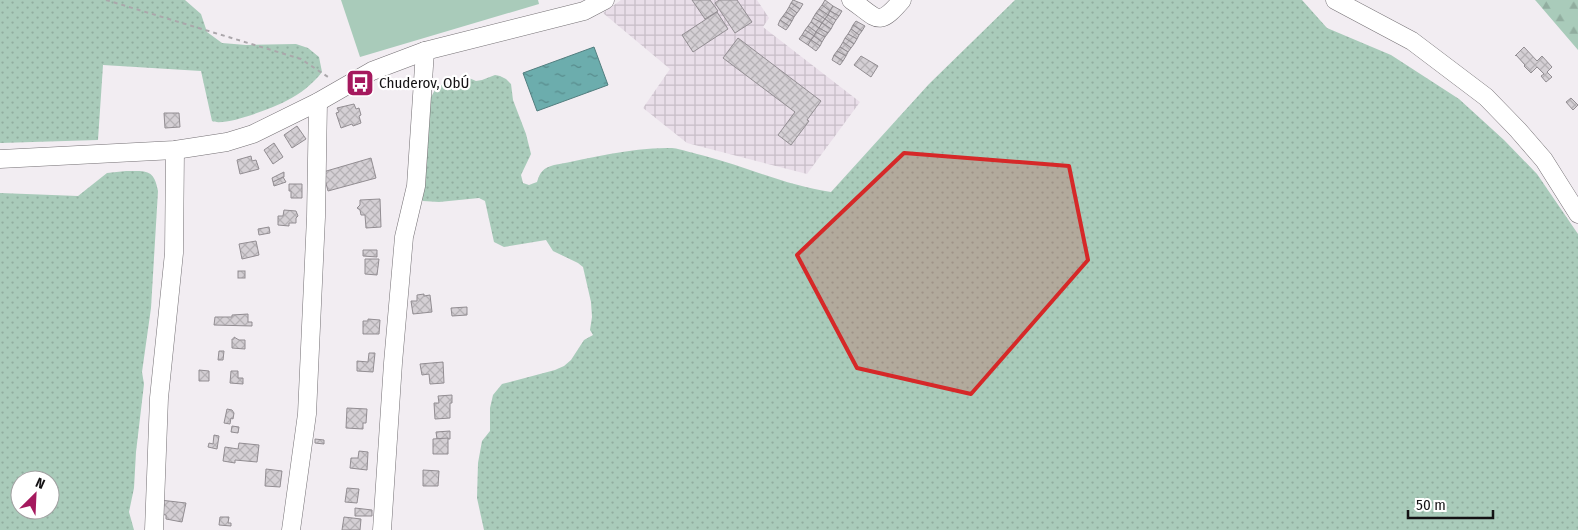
<svg xmlns="http://www.w3.org/2000/svg" width="1578" height="530" viewBox="0 0 1578 530" font-family="'Fira Sans Condensed',sans-serif">
<style>
.industrial{fill:url(#industrial-grid)}
.green{fill:url(#green-dots);fill-rule:evenodd}
.forest{fill:url(#forest-firs)}
.pitch{fill:#a9cbba}
.water{fill:url(#water-ripples);stroke:#527e7f}
.building{fill:url(#building-cross-hatch);stroke:#928d92}
.lines{fill:none;stroke-linecap:round;stroke-linejoin:round}
.minor-casing{stroke:#747074;stroke-width:19}
.path{stroke:#aba7ab;stroke-width:2;stroke-dasharray:4 4;stroke-linecap:butt}
.minor{stroke:#fff;stroke-width:18}
.marked{fill:#d62828;fill-opacity:0.2;stroke:#d62828;stroke-width:4;stroke-linejoin:round}
.labels{text-anchor:middle;dominant-baseline:central;stroke-width:4.5;stroke-linejoin:round;paint-order:stroke}
.poi-label{font-size:15px;fill:#141214;stroke:#fff;text-anchor:start}
</style>
<defs>
<pattern id="industrial-grid" width="8" height="8" patternUnits="userSpaceOnUse" patternTransform="scale(1.25)"><rect width="8" height="8" fill="#e9dee9"/><path d="M0 4h8M4 0v8" fill="none" stroke="#c7bdc7"/></pattern>
<pattern id="green-dots" width="8" height="8" patternUnits="userSpaceOnUse" patternTransform="scale(1.25)"><rect width="8" height="8" fill="#a9cbba"/><path d="M2 2h.1M6 6h.1" fill="none" stroke="#91ad9f" stroke-width="1.8" stroke-linecap="round"/></pattern>
<pattern id="forest-firs" width="22" height="20" patternUnits="userSpaceOnUse" patternTransform="scale(1.25)"><rect width="22" height="20" fill="#a9cbba"/><path d="M5 1l3.5 6h-7zM16 11l3.5 6h-7z" fill="#91ad9f"/></pattern>
<pattern id="water-ripples" width="26" height="14" patternUnits="userSpaceOnUse" patternTransform="scale(1.25)"><rect width="26" height="14" fill="#6cadad"/><path d="M2 4q2-2 4 0t4 0M15 11q2-2 4 0t4 0" fill="none" stroke="#588b8c"/></pattern>
<pattern id="building-cross-hatch" width="8" height="8" patternUnits="userSpaceOnUse" patternTransform="scale(1.25)"><rect width="8" height="8" fill="#d4cfd4"/><path d="M0 0l8 8M0 8l8-8" fill="none" stroke="#b5b1b5"/></pattern>
</defs>
<rect width="100%" height="100%" fill="#f2edf2"/>
<!-- industrial -->
<polygon class="industrial" points="621,0 757,0 769,18 763,27 860,102 807,174 687,143 643,108 670,69 603,13"/>
<!-- green -->
<g class="green">
<path d="M0,0H185L201,14L207,32L222,43L246,45L296,44L308,48L319,57L322,72C313,84 300,94 286,101C273,108 224,127 212,121L201,71L103,65L98,140L0,143Z"/>
<path d="M1015,0H1302L1327,28L1391,55L1459,99L1504,140L1537,174L1578,234V530H484L477,498L478,463L482,441L490,431V408L493,395L502,384L555,370L564,366L571,360L584,340L593,335L590,330L592,317L591,302L583,267L578,263L553,251L546,240L504,247L494,242L485,201L479,198L439,202L423,201L417,192L430,99L435,90L442,85L469,78L476,81L482,80L495,75L500,76L506,79L511,84L513,100L526,134L531,154L521,175L523,183L529,185L537,182C540,172 543,168 554,165C592,158 632,147 672,148C682,149 695,154 705,156C747,167 788,186 831,192L929,84Z"/>
<path d="M126,171C147,171 154,169 158,191L151,308L142,372L144,384L136,452L134,488L129,512L134,530H0V193L78,196L107,173ZM20,480H50V510H20Z"/>
</g>
<!-- forest -->
<polygon class="forest" points="1535,0 1578,0 1578,50 1536,1"/>
<!-- pitch -->
<polygon class="pitch" points="341,0 538,0 539,4 360,57"/>
<!-- water -->
<polygon class="water" points="594,47 608,85 537,111 523,73"/>
<!-- building -->
<g class="building">
<polygon points="692,0 710,0 718,11 705,19"/>
<polygon points="719,0 737,0 752,22 735,33 715,3"/>
<polygon points="793,0 803,4 800,9 791,3"/>
<polygon points="825,0 833,6 830,11 822,5"/>
<polygon points="791,3 800,9 797,13 789,7"/>
<polygon points="822,5 830,11 828,15 819,9"/>
<polygon points="833,6 842,11 839,16 830,11"/>
<polygon points="789,7 797,13 794,17 786,12"/>
<polygon points="819,9 828,15 825,19 816,13"/>
<polygon points="830,11 839,16 836,20 828,15"/>
<polygon points="717,12 728,29 693,52 682,35"/>
<polygon points="786,12 794,17 792,21 783,16"/>
<polygon points="816,13 825,19 822,23 813,18"/>
<polygon points="828,15 836,20 833,25 825,19"/>
<polygon points="783,16 792,21 789,26 780,20"/>
<polygon points="813,18 822,23 819,28 811,22"/>
<polygon points="825,19 833,25 831,29 822,23"/>
<polygon points="780,20 789,26 786,30 778,25"/>
<polygon points="856,21 865,26 862,31 853,25"/>
<polygon points="811,22 819,28 816,32 808,26"/>
<polygon points="822,23 831,29 828,33 819,28"/>
<polygon points="853,25 862,31 859,35 851,29"/>
<polygon points="808,26 816,32 814,36 805,30"/>
<polygon points="819,28 828,33 825,37 816,32"/>
<polygon points="851,29 859,35 857,39 848,34"/>
<polygon points="805,30 814,36 811,40 802,35"/>
<polygon points="816,32 825,37 822,42 814,36"/>
<polygon points="848,34 857,39 854,44 845,38"/>
<polygon points="802,35 811,40 808,45 799,39"/>
<polygon points="814,36 822,42 820,46 811,40"/>
<polygon points="738,38 821,101 807,120 809,121 791,145 778,135 795,112 723,58"/>
<polygon points="845,38 854,44 851,48 843,42"/>
<polygon points="811,40 820,46 816,51 808,45"/>
<polygon points="843,42 851,48 848,52 840,47"/>
<polygon points="840,47 848,52 846,56 837,51"/>
<polygon points="1524,47 1537,61 1542,56 1552,67 1547,72 1552,77 1546,82 1541,76 1544,74 1537,67 1531,73 1524,66 1525,65 1516,55 1515,56"/>
<polygon points="837,51 846,56 843,61 834,55"/>
<polygon points="834,55 843,61 840,65 832,60"/>
<polygon points="861,56 878,66 871,77 854,65"/>
<polygon points="1571,98 1578,105 1573,110 1566,102"/>
<polygon points="354,104 356,109 359,108 361,115 359,116 361,123 353,126 352,124 341,128 336,113 339,112 337,108"/>
<polygon points="164,113 179,113 180,127 165,128"/>
<polygon points="297,126 306,139 292,148 284,135"/>
<polygon points="274,143 283,157 273,164 264,150"/>
<polygon points="251,156 252,161 256,160 259,169 240,174 237,160"/>
<polygon points="371,158 376,178 328,191 323,172"/>
<polygon points="284,172 284,177 273,182 272,178"/>
<polygon points="283,177 286,182 274,186 273,182"/>
<polygon points="289,184 302,184 302,198 291,198 291,191 289,191"/>
<polygon points="380,199 381,227 366,228 365,215 361,215 360,210 357,208 360,205 360,200"/>
<polygon points="284,210 296,211 298,216 296,218 296,223 289,223 289,226 278,225 278,216 283,216"/>
<polygon points="269,227 270,233 259,235 258,229"/>
<polygon points="256,241 259,255 242,259 239,244"/>
<polygon points="363,250 377,250 377,257 363,256"/>
<polygon points="365,259 379,259 377,275 365,274"/>
<rect x="238" y="271" width="7" height="7"/>
<polygon points="424,294 424,296 430,295 432,312 413,314 411,301 417,301 417,295"/>
<polygon points="467,307 467,315 452,316 451,308"/>
<polygon points="248,314 248,322 252,322 252,326 214,325 215,317 232,317 232,315"/>
<polygon points="368,319 380,320 379,334 363,334 363,321 368,321"/>
<polygon points="234,337 239,340 245,340 245,349 232,348 232,339 234,339"/>
<polygon points="219,351 224,351 223,360 218,360"/>
<polygon points="369,353 375,353 373,372 357,371 357,361 368,362"/>
<polygon points="443,362 444,383 430,384 429,374 422,375 420,364"/>
<polygon points="199,370 209,371 209,381 199,381"/>
<polygon points="231,371 238,371 238,378 243,378 243,384 230,383"/>
<polygon points="452,395 452,403 450,403 450,418 435,419 434,403 439,403 438,396"/>
<polygon points="347,408 367,409 366,423 363,423 363,429 346,428"/>
<polygon points="227,409 232,410 234,413 233,419 231,418 230,424 224,423"/>
<polygon points="232,426 239,427 238,433 231,432"/>
<polygon points="450,431 450,439 437,439 436,432"/>
<polygon points="214,435 219,436 217,449 208,447 209,443 213,444"/>
<polygon points="448,438 448,454 433,454 433,439"/>
<polygon points="315,439 324,440 324,444 315,443"/>
<polygon points="239,443 259,445 257,462 235,460 235,463 223,461 225,447 238,449"/>
<polygon points="359,451 368,452 367,470 350,468 351,458 358,458"/>
<polygon points="266,469 282,471 280,487 265,486"/>
<polygon points="423,470 439,471 438,486 423,486"/>
<polygon points="347,488 359,489 357,503 345,502"/>
<polygon points="160,500 186,503 182,522 166,519 166,515 159,514"/>
<polygon points="355,508 372,510 372,516 355,516"/>
<polygon points="220,517 229,517 228,523 231,523 231,526 219,525"/>
<polygon points="344,517 361,519 360,530 342,530"/>
</g>
<g class="lines">
<defs>
<g id="minor">
<path d="M851,0C878,18 877,29 902,0"/>
<polyline points="1335,0 1412,41 1486,97 1518,130 1544,160 1578,214"/>
<polyline points="0,159 175,150 227,142 253,134 318,102 372,71 425,51 584,11 605,0"/>
<polyline points="154,530 159,398 174,253 175,150"/>
<polyline points="291,530 307,414 316,217 318,102"/>
<polyline points="382,530 393,363 404,237 416,186 425,51"/>
</g>
</defs>
<!-- minor casing -->
<use href="#minor" class="minor-casing"/>
<!-- path -->
<polyline class="path" points="106,0 301,59 331,79"/>
<!-- minor -->
<use href="#minor" class="minor"/>
</g>
<!-- marked area -->
<path class="marked" d="M904,153L1069,166L1088,260L971,394L857,368L797,255Z"/>
<!-- icons -->
<defs>
<symbol id="bus-square" viewBox="-11 -11 22 22"><rect x="-9" y="-9" width="18" height="18" rx="4" fill="#a5195e" stroke="#fff"/><path d="M-5-6H5V4H4V6H2V4H-2V6H-4V4H-5ZM-3.5-4V0h7V-4ZM-3.5 1.2v1.5H-2V1.2ZM2 1.2v1.5H3.5V1.2Z" fill="#fff"/></symbol>
</defs>
<g fill-rule="evenodd">
<use href="#bus-square" x="344" y="67" width="32" height="32"/>
</g>
<g class="labels">
<!-- poi labels -->
<g class="poi-label">
<text x="379" y="83">Chuderov, ObÚ</text>
</g>
</g>
<!-- north arrow -->
<g transform="translate(35 495) rotate(24)"><circle r="24" fill="#ffffff" stroke="#a1a0a1"/>
<path d="M0-4L9 19L0 12L-9 19Z" fill="#a5195e"/>
<text y="-8" font-size="14" font-weight="bold" text-anchor="middle" fill="#141214">N</text>
</g>
<!-- scale -->
<path d="M1408 510v8h85v-8" fill="none" stroke="#141214" stroke-width="2.5"/>
<text x="1416" y="510" font-size="15" fill="#141214" stroke="#ffffff" stroke-width="4" paint-order="stroke">50 m</text>
</svg>
